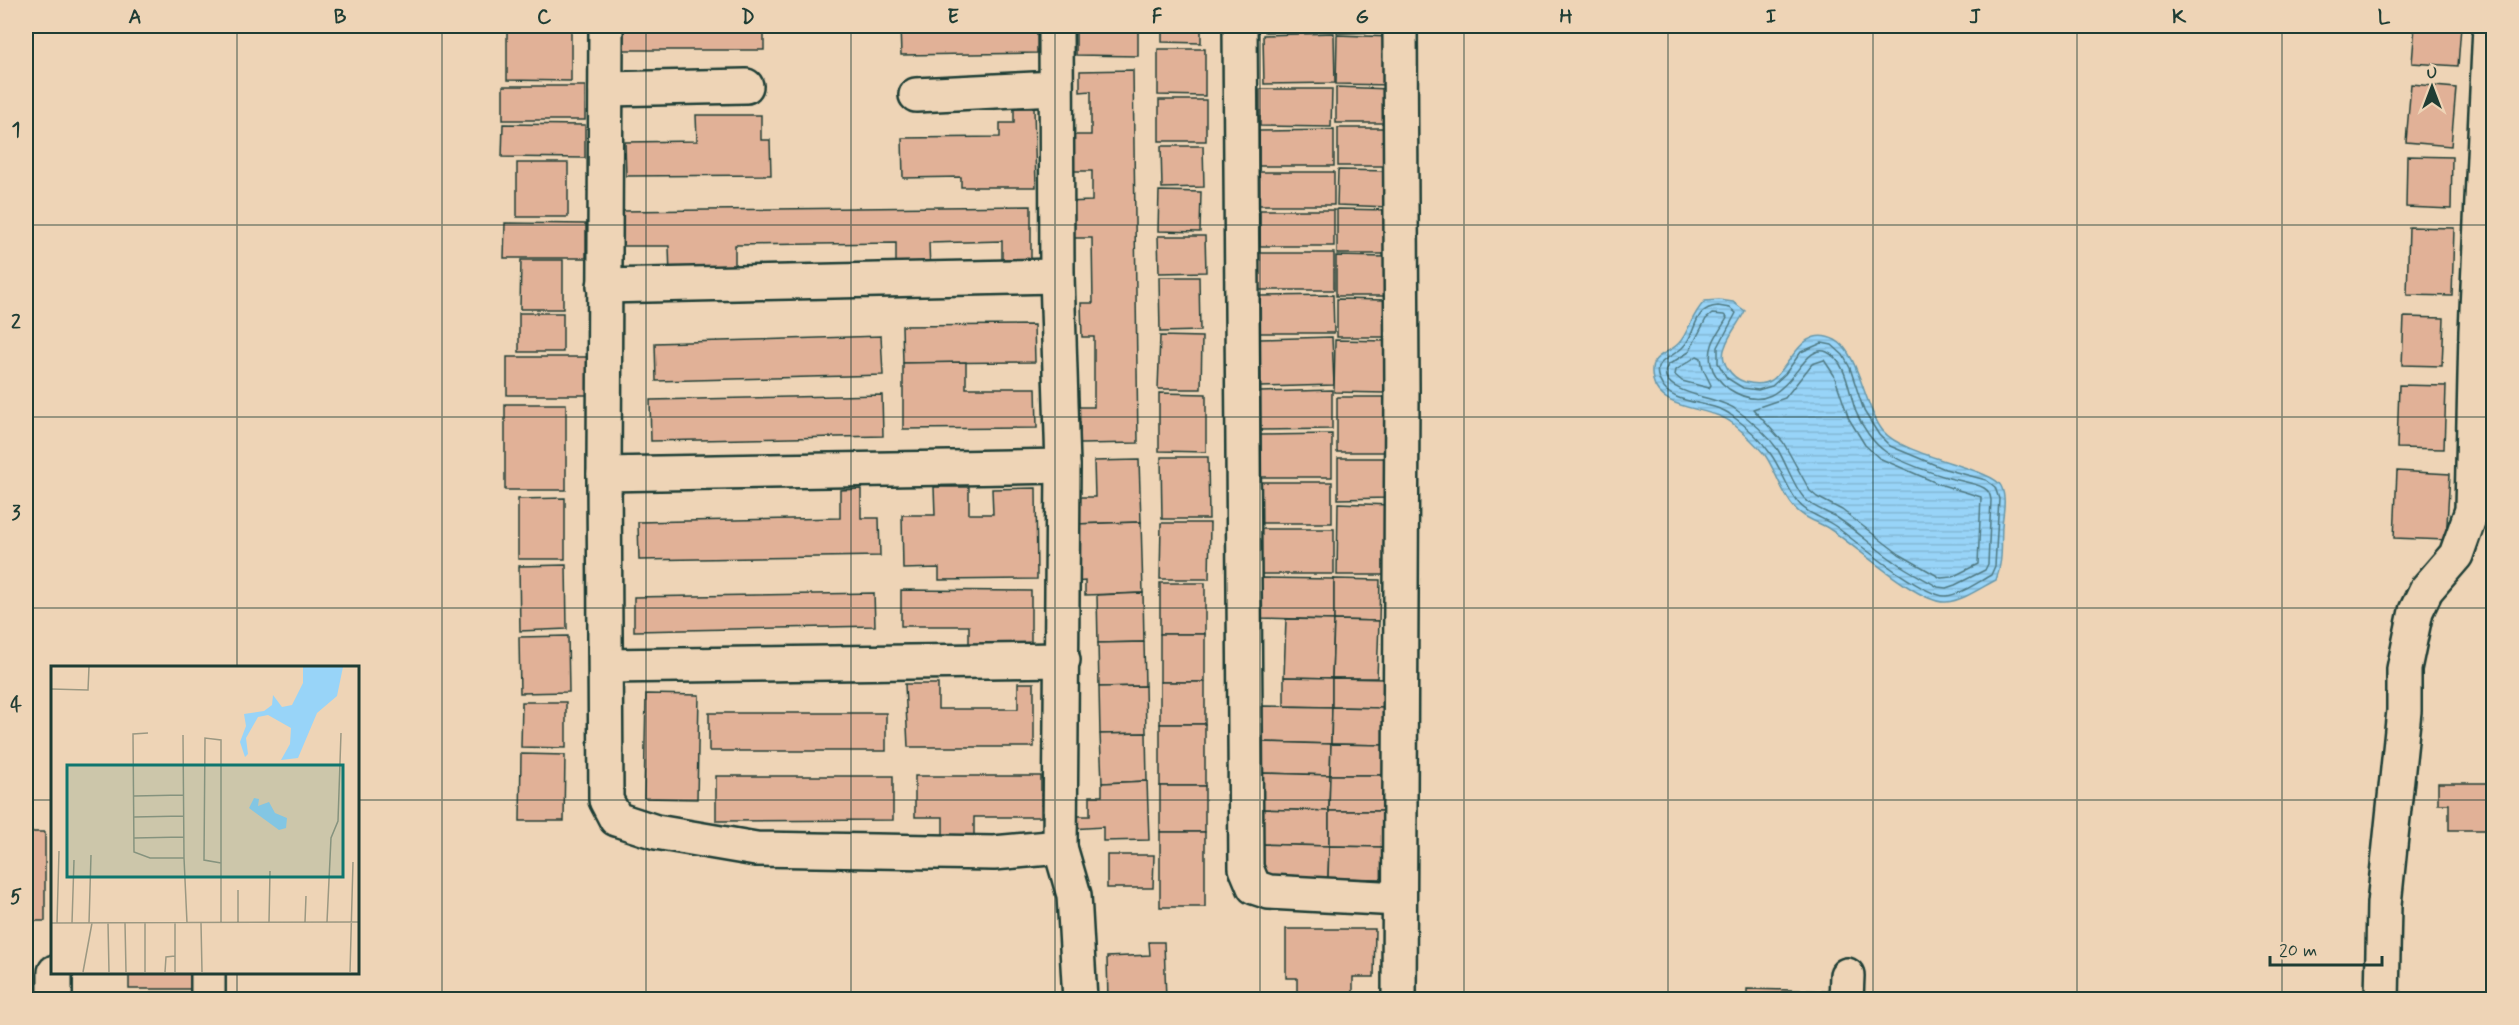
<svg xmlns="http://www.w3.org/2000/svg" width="2519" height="1025" viewBox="0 0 2519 1025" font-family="Mynerve,sans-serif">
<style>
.water{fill:url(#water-rules);stroke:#6898aa;stroke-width:1.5}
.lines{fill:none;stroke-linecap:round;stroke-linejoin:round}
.shore{stroke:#4f7982;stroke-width:1.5}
.building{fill:#e1b197;stroke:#1f3d34;stroke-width:1.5}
.minor-casing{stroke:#1f3d34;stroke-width:38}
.minor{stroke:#eed4b6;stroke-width:33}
.grid{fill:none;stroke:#1f3d34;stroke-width:1.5;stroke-opacity:0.55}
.inset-road{fill:none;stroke:#9b9882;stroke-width:1.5}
.view{fill:#0f766e;fill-opacity:0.15;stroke:#0f766e;stroke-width:3}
.inset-edge{fill:none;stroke:#1f3d34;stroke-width:3}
.neatline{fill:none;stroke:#1f3d34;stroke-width:2}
.grid-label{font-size:20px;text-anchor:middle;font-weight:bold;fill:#1f3d34}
</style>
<defs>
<pattern id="water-rules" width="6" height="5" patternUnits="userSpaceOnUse" patternTransform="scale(1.5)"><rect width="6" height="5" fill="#98d4f8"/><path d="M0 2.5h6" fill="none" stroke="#83b7d5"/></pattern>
</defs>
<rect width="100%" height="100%" fill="#eed4b6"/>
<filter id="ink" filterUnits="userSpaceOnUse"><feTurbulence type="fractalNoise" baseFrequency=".0167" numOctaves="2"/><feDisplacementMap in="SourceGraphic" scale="12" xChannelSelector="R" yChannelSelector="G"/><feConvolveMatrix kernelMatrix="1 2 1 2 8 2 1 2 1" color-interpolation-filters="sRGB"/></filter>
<g filter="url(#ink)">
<!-- water -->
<path class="water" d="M1719,300L1733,302L1745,311C1739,323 1729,334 1725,347C1719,361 1731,378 1745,382C1753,384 1764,385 1772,380C1791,366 1802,323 1835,340C1859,352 1864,407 1883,431C1904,457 1992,468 2001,486C2007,498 2003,513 2002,526C2001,545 2003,562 1996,580C1982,587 1963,601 1946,602C1918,604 1854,544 1828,528C1816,521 1803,518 1794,507C1781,492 1776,471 1765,455C1755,443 1744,433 1732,423C1711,406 1660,412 1653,380C1647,353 1667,356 1679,343C1689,332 1691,315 1705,301Z"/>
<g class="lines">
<!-- shore -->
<g class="shore">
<path d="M1718,306L1730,308L1736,313L1718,347V363L1727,378L1743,388L1758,390L1772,386L1785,374L1801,352L1822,343L1832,345L1843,355L1850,368L1864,411L1879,435L1890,446L1945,469L1986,480L1995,487L1999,499L1995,566L1991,575C1978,582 1960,595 1946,596C1923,597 1855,541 1835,526C1822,517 1806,514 1797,501C1786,486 1781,468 1770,453C1760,438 1746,426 1731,415C1714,401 1672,405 1662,385C1648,361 1669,360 1682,348C1698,334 1691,308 1718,306Z"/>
<path d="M1712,314L1724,315L1727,318C1719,333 1707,344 1711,364C1713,374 1721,383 1729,389C1787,427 1799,339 1827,352C1847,361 1849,394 1856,412C1862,427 1873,443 1886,452C1900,462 1932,473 1949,478C1960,481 1975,483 1984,488C1989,491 1990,494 1991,500L1988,564L1985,570L1955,585L1946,588L1938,587C1923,578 1908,571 1894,561C1874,548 1856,530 1836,517C1825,511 1813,508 1804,498C1793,485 1787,465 1778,450C1767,434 1751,420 1735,409C1721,397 1651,393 1668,365L1689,352L1706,319Z"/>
<polygon points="1697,356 1701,358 1703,369 1711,385 1709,388 1682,381 1675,375 1676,370"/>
<polygon points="1824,360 1834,375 1849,419 1865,445 1879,458 1939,484 1981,497 1978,564 1952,577 1941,578 1899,554 1842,510 1817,497 1810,491 1783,442 1753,409 1785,398 1812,364"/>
</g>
</g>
<!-- building -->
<g class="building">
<polygon points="507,26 571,26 571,81 507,80"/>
<rect x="621" y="26" width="143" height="24"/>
<polygon points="900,26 1037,26 1037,53 901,55"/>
<polygon points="1076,26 1138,26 1138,56 1076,55"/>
<polygon points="1162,26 1201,26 1201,43 1162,42"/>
<polygon points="1265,26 1334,26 1334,31 1265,32"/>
<polygon points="1337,26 1392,26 1392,32 1337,33"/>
<polygon points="2415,26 2461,26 2458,66 2412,63"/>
<polygon points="1334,33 1335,83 1264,84 1263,35"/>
<polygon points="1337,35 1392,37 1392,85 1336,84"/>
<polygon points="1158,49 1205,49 1205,96 1158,95"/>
<polygon points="1133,70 1138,443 1080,444 1080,423 1069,423 1069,407 1094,407 1094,337 1082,337 1081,303 1093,303 1092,238 1066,238 1065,202 1092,201 1092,171 1067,171 1067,135 1091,135 1091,91 1080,92 1080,71"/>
<polygon points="2411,84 2456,88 2451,146 2406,142"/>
<rect x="503" y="86" width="82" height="34"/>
<polygon points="1336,87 1390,89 1390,123 1336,123"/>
<polygon points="1260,89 1332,89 1331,127 1260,126"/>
<rect x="1159" y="100" width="47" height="41"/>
<polygon points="1014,108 1034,108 1036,187 961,187 961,177 903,178 902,138 1000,137 1000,123 1014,123"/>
<polygon points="696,115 761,115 761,140 770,140 771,175 626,176 625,142 697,141"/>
<polygon points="503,124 585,125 585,158 502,157"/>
<rect x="1338" y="128" width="52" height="38"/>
<polygon points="1334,130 1334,166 1259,166 1259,131"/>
<polygon points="1161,146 1203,146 1204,187 1162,188"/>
<polygon points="2407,156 2452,157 2451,209 2406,207"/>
<rect x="517" y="163" width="51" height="54"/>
<polygon points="1338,170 1391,171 1390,207 1337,205"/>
<rect x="1259" y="172" width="75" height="33"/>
<polygon points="1159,191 1201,192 1200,232 1158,231"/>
<polygon points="1031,206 1031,259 1002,259 1002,241 929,243 930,271 896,271 896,243 735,245 735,276 670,277 669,246 623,246 622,211"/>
<polygon points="1337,209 1390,210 1390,254 1337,254"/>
<rect x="1260" y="210" width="74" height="36"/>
<polygon points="505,223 586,224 586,258 504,258"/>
<polygon points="2409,227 2454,228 2452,296 2407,295"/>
<polygon points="1158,236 1205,236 1206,272 1159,273"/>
<rect x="1259" y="253" width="75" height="37"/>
<polygon points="1336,256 1387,257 1387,296 1336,296"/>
<polygon points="521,260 563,260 563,309 520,309"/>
<polygon points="1159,277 1199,277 1200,331 1160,332"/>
<polygon points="1333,295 1334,333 1259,333 1259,296"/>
<polygon points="1337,299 1386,300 1385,337 1337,337"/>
<rect x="519" y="313" width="44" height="39"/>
<polygon points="2404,317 2444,318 2442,366 2402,365"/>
<polygon points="1034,325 1035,362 903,363 902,326"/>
<polygon points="881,336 883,375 656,381 655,343"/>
<polygon points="1160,336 1202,337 1201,389 1158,389"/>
<polygon points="1332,337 1334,385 1260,387 1259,339"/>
<polygon points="1335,340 1387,341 1386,393 1334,392"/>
<rect x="507" y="357" width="80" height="38"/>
<polygon points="966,362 966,388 1036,388 1037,428 903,429 903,363"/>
<polygon points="2399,385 2446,386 2444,449 2397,448"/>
<polygon points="1332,390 1332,429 1260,430 1259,392"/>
<polygon points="1159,393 1206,394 1206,452 1159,451"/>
<polygon points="882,395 883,436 651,441 650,400"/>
<rect x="1337" y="397" width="51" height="55"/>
<rect x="505" y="404" width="61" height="86"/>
<polygon points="1332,434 1332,477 1260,477 1260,435"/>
<polygon points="1161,457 1208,457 1209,519 1162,519"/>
<polygon points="1338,458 1389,458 1389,498 1338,499"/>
<polygon points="1139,460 1141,522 1074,524 1074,497 1095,497 1094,461"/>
<polygon points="2397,471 2450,474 2446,540 2394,538"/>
<rect x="1259" y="482" width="73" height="41"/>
<polygon points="934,487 969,487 969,514 993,514 992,489 1036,488 1037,579 939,580 939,568 903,569 902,515 935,515"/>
<polygon points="861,489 861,518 879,518 880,556 639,560 638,522 840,518 840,490"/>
<polygon points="565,498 565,559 518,559 518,499"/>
<polygon points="1338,503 1390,505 1389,575 1337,575"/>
<polygon points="1141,522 1143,593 1085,595 1085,581 1075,582 1074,524"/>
<polygon points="1161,523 1210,523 1209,579 1160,579"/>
<rect x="1259" y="529" width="75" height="45"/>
<polygon points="566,565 567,629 520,631 519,566"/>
<polygon points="1261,578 1334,579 1334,620 1260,618"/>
<polygon points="1334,579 1380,580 1379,621 1334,620"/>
<rect x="1160" y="583" width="45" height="51"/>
<polygon points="901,590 1031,591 1031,651 969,651 969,626 901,626"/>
<polygon points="874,593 875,626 634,631 634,597"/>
<polygon points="1143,593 1144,642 1098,643 1097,595"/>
<polygon points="1286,619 1334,620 1332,678 1284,677"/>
<polygon points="1334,620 1379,621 1377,678 1332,678"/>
<rect x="1160" y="634" width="45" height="48"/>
<polygon points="568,636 569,692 520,693 519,637"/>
<polygon points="1144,642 1145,686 1099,687 1098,643"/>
<polygon points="1284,677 1332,678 1332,707 1284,706"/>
<polygon points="1332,678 1386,679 1385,708 1332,707"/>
<rect x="1160" y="682" width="45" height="42"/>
<polygon points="1018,683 1034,683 1034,747 908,747 905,684 938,684 938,709 1018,709"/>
<polygon points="1145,686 1146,733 1100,734 1099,687"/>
<polygon points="646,694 699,695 697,799 644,798"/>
<polygon points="522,702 566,702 566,748 521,747"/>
<polygon points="1260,706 1332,707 1331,744 1259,742"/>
<polygon points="1332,707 1385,708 1384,745 1331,744"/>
<rect x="709" y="713" width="177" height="38"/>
<rect x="1160" y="724" width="45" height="62"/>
<polygon points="1146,733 1147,781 1102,783 1100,734"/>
<polygon points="1259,742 1331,744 1330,775 1259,773"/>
<polygon points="1331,744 1384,745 1384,775 1330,775"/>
<polygon points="521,754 565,755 564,821 520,821"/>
<polygon points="1259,773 1330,775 1329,811 1258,809"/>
<polygon points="1330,775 1384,775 1383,811 1329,811"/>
<polygon points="716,776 893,776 893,820 716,821"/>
<polygon points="915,776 1041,776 1041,817 974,817 974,844 943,844 943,817 915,817"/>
<polygon points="1147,781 1149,840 1103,841 1103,827 1071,829 1070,816 1090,816 1090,796 1102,796 1102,783"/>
<polygon points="2438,783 2494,783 2494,830 2449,830 2449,804 2438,804"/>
<rect x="1160" y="786" width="45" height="46"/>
<polygon points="1258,809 1329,811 1329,846 1257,844"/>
<polygon points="1329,811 1383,811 1382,847 1329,846"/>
<rect x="26" y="832" width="19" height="89"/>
<rect x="1160" y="832" width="45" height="75"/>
<polygon points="1257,844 1329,846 1328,878 1256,876"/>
<polygon points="1329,846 1382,847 1382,879 1328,878"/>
<polygon points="1107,855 1154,855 1153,888 1107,888"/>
<polygon points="1286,929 1375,929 1374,977 1353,977 1353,1000 1297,1000 1297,978 1286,978"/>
<polygon points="1149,942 1164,942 1166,1000 1108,1000 1107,957 1150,955"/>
<rect x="129" y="972" width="68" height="17"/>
<polygon points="1747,989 1826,991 1826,1000 1747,1000"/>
</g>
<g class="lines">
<defs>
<g id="minor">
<polyline points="606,26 604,474 606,800 616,819 656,832 756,849 994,853 1060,847 1074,895 1080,1000"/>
<polyline points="1056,26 1057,276 1063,466 1060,847"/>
<polyline points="1240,26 1246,868 1254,887 1269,892 1399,899"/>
<polyline points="606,89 746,86"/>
<polyline points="916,95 1055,88"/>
<polyline points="604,286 1057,276"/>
<polyline points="604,474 1063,466"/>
<polyline points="606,666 1063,660"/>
<polyline points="55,1000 55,972"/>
<polyline points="208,1000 208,972"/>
<polyline points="1399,1000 1402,390 1400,26"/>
<polyline points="1846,1000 1847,975"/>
<polyline points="2382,1000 2384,904 2404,711 2404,669 2416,611 2426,590 2456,555 2472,510 2476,331 2490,26"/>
</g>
</defs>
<!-- minor casing -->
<use href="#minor" class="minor-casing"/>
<!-- minor -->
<use href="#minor" class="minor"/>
</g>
</g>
<!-- grid -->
<path class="grid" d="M237,26V668M442,26V1000M646,26V1000M851,26V1000M1055,26V1000M1260,26V1000M1464,26V1000M1668,26V1000M1873,26V1000M2077,26V1000M2282,26V1000M26,225H2494M26,417H2494M26,608H2494M26,800H52M357,800H2494M237,972V1000"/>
<!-- overview -->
<g transform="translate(51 666)">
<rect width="308" height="308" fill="#eed4b6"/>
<path d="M252,1H292L286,30L266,47L247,92L230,94L239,78L240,62L217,49L207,51L195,72L197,88L194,91L189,76L195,60L193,48L213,45L221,39L222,29L231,41L241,39L252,17ZM203,132L208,133L207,140L218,136L224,147L236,152L235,162L228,164L198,142Z" fill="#98d4f8"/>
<path class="inset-road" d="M0,23L37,24L38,1M97,67L82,68L83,186L99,192H133L136,257M132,69L133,192M83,130L132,129M83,151L133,150M83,172L133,171M170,197L153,194L154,72L170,74V257M187,224V257M218,256L219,205M254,256L255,230M276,256L280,172L287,155L290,67M0,257L307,256M6,257L8,185M21,257L23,194M38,257L40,189M57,257L58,306M74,257L75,306M150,257L151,306M32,306L41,257M94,306V257M114,306L115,291L124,290M124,306V257M299,306L302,196"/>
<path class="view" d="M16,99H292V211H16Z"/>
<rect width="308" height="308" class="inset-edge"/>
</g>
<!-- margin -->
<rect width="2519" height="1025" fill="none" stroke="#eed4b6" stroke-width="66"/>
<!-- north arrow -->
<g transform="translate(2432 87)" stroke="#eed4b6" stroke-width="4.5" paint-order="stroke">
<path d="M0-4.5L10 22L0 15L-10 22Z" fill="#1f3d34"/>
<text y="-9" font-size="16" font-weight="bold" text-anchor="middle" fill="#1f3d34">U</text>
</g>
<!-- scale -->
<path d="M2270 956v9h112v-9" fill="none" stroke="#1f3d34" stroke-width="3"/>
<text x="2279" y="956" font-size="18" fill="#1f3d34" stroke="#eed4b6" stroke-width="4.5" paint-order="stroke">20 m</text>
<rect x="33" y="33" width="2453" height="959" class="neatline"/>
<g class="grid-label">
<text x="135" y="23">A</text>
<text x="340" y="23">B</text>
<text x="544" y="23">C</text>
<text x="748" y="23">D</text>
<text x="953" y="23">E</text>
<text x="1157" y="23">F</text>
<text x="1362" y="23">G</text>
<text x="1566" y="23">H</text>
<text x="1771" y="23">I</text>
<text x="1975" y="23">J</text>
<text x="2179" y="23">K</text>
<text x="2384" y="23">L</text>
<text x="16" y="136">1</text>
<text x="16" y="328">2</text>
<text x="16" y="519">3</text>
<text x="16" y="711">4</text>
<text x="16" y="903">5</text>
</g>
</svg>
